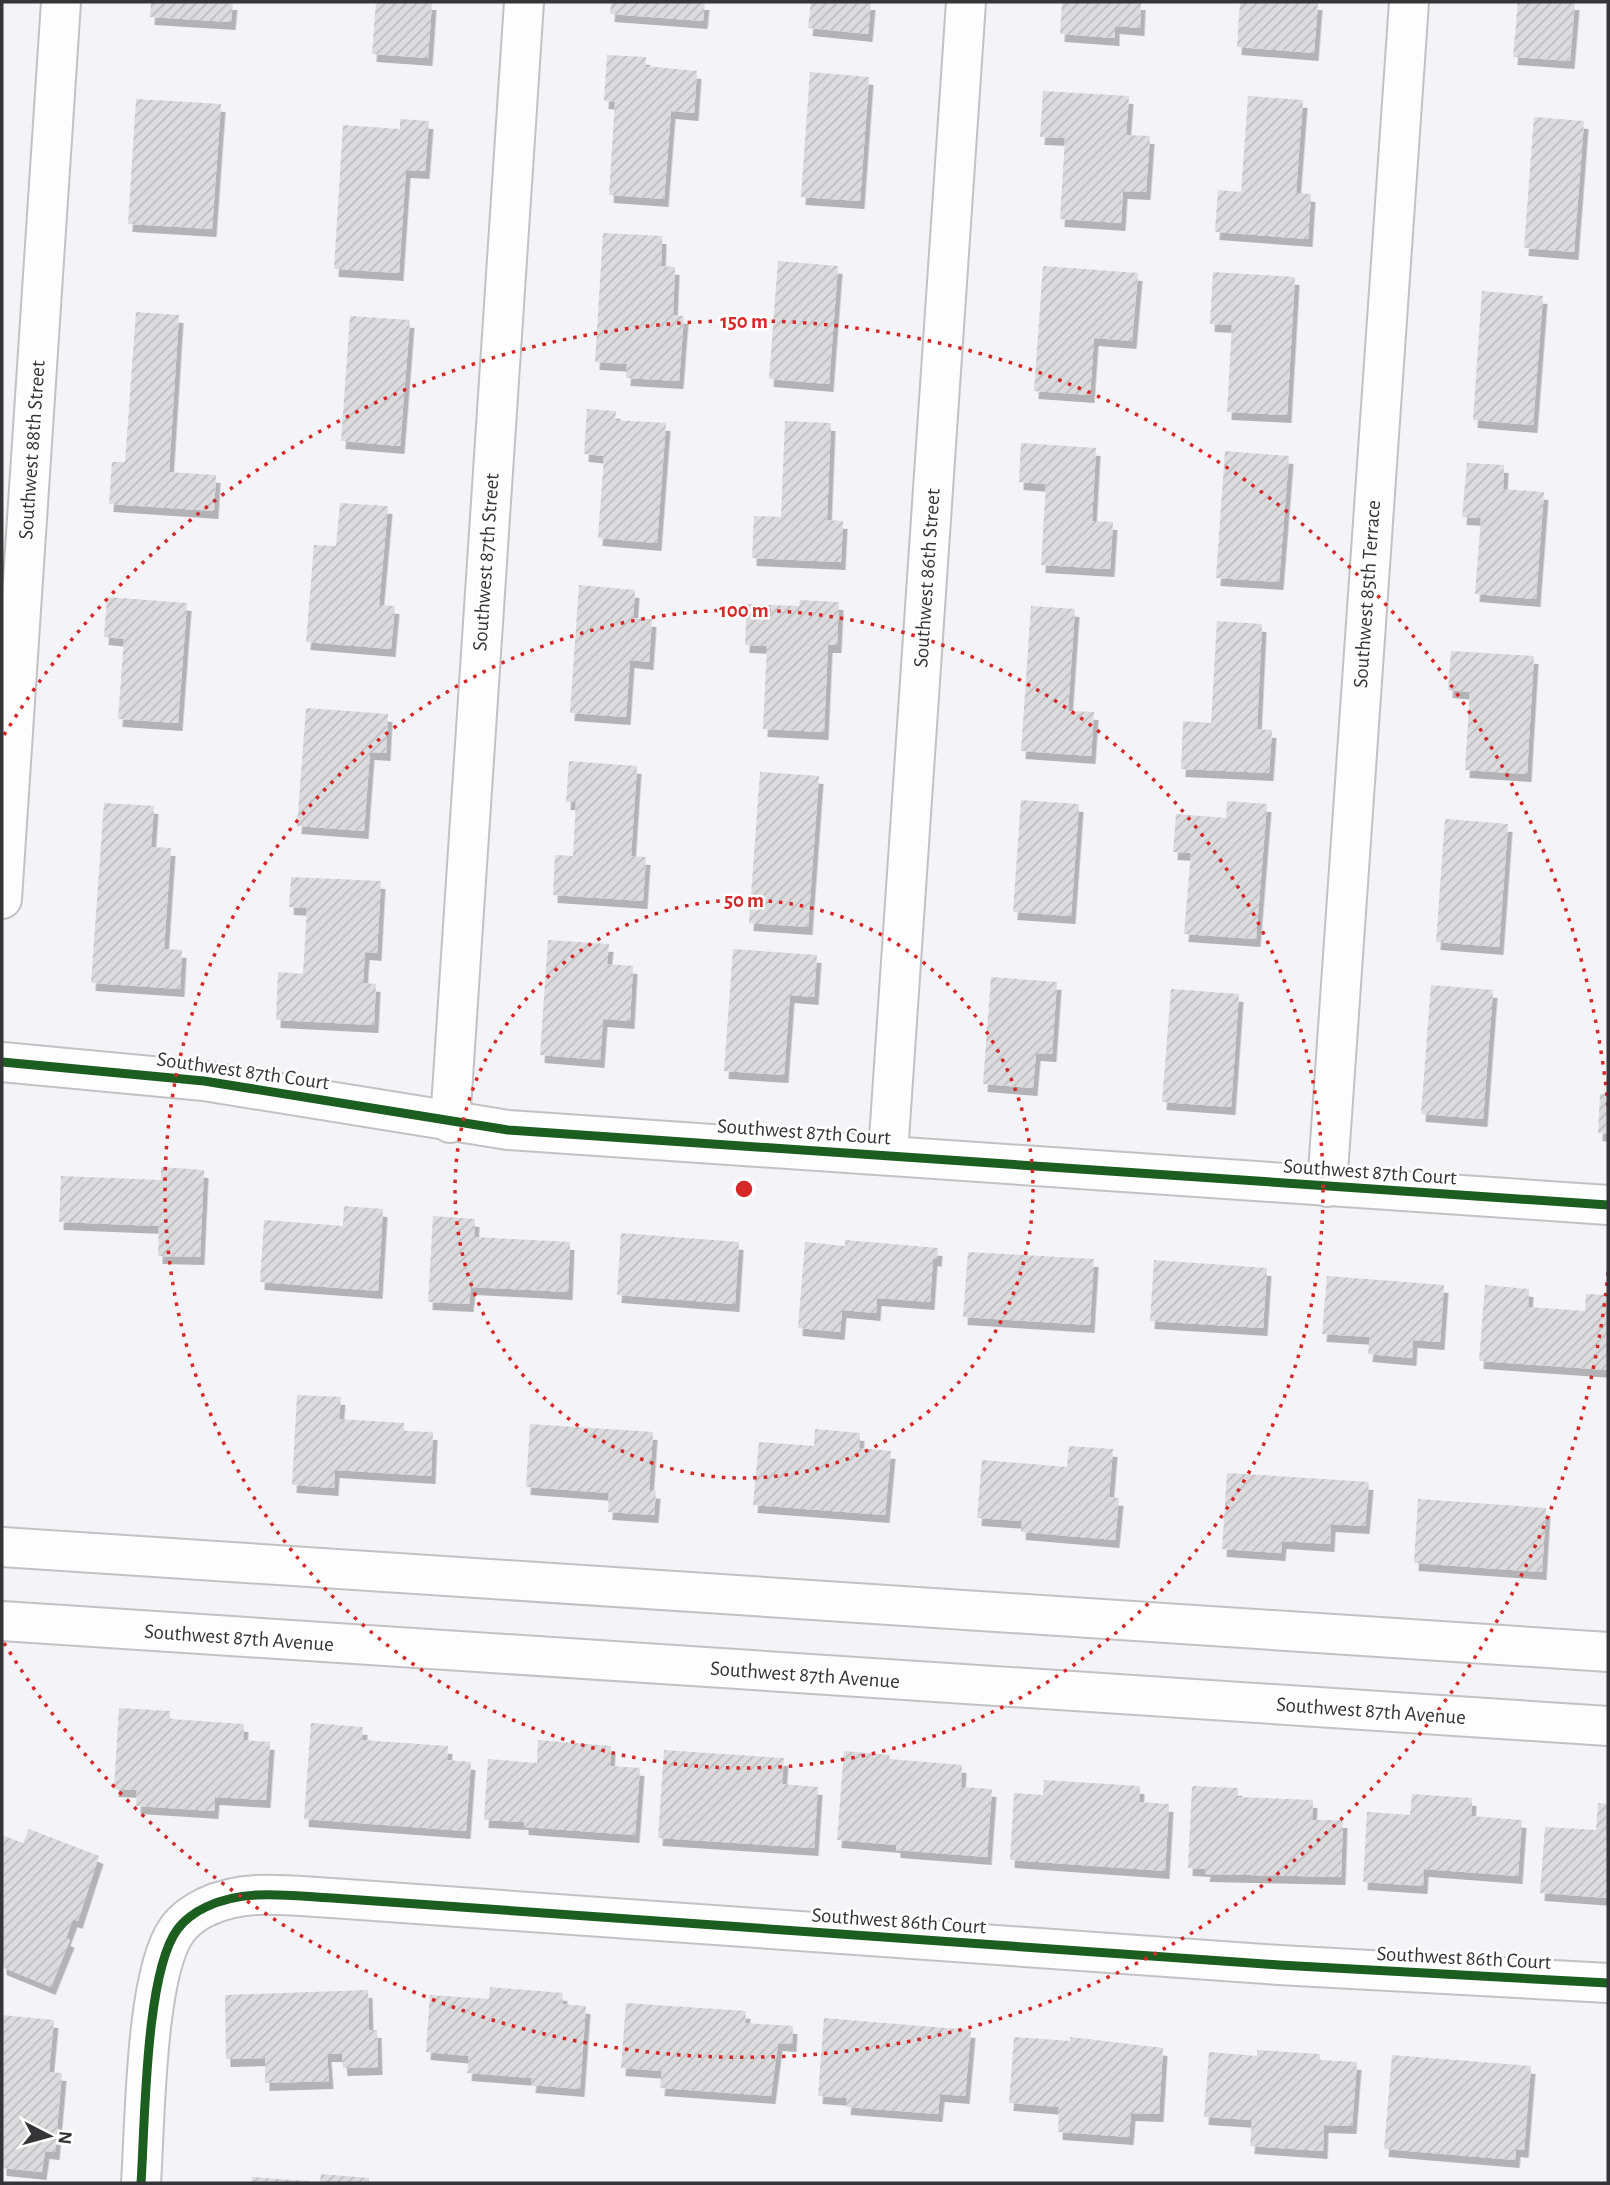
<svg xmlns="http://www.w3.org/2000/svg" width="1610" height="2185" viewBox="0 0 1610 2185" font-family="'Alegreya Sans',sans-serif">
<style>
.building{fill:url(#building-hatch);filter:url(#shadow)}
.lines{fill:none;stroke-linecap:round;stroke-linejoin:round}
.minor-casing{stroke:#c2c2c5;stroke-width:42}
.major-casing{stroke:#c2c2c5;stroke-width:42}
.minor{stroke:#fdfdfe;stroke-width:38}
.major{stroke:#fdfdfe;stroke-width:38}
.cycleway-casing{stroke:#fff;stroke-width:13}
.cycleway{stroke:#1b5e20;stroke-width:9}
.ring{fill:none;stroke:#d62828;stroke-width:3.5;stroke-dasharray:3.5 7}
.labels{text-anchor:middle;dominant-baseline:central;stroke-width:5;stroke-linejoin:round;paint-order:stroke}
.street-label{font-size:21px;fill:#353537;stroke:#fff}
.centre{fill:#d62828;stroke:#fff;stroke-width:3.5}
.ring-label{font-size:21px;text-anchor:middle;font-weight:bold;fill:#d62828;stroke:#fff;stroke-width:5;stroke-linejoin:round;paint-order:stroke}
</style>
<defs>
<pattern id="building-hatch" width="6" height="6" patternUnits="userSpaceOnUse" patternTransform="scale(1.75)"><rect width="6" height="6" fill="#dcdcdf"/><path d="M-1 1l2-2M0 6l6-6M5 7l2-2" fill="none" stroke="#bdbdc0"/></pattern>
<filter id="shadow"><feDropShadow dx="4.5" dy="8" stdDeviation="0" flood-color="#0004"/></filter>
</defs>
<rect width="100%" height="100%" fill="#f4f4f8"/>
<!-- building -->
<g class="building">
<polygon points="151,2 233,2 231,22 150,17"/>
<polygon points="376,2 432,2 428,58 372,54"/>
<polygon points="611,2 705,2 703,21 610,14"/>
<polygon points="811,2 871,2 868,34 808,28"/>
<polygon points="1062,2 1141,2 1140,28 1115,26 1115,38 1060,34"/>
<polygon points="1240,2 1318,2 1314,53 1237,47"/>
<polygon points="1518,2 1575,2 1570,61 1513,57"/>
<polygon points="607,55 646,57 645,66 697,71 694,113 671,111 664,199 609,195 615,102 604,101"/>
<polygon points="810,72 869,77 860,201 801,197"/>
<polygon points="1043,91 1129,96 1126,135 1150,136 1146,192 1123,191 1121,223 1060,219 1065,138 1040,137"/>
<polygon points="1248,96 1303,100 1296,193 1311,194 1308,239 1215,232 1218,190 1241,192"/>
<polygon points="136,99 221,104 212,229 128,224"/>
<polygon points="1534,117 1584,121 1574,252 1524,248"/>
<polygon points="400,119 429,121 425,171 406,170 399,273 334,269 343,125 400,129"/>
<polygon points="603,233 662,236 661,266 675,267 673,315 684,316 679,381 626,378 627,364 595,362"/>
<polygon points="778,261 838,266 829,384 769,379"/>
<polygon points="1043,266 1138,273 1132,341 1094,338 1090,395 1034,391"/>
<polygon points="1213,272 1295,277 1287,415 1227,412 1232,325 1210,324"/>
<polygon points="1482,291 1543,296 1533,425 1473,420"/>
<polygon points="136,312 179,315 169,472 216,475 214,511 109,504 112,462 125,462"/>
<polygon points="350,316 410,320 400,446 341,441"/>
<polygon points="587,409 616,411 615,420 666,423 657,543 598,538 604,456 584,454"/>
<polygon points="785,421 831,423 827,520 843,521 841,562 752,558 754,516 781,517"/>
<polygon points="1021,443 1096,448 1092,521 1113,522 1110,569 1041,565 1046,484 1019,482"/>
<polygon points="1225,451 1289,456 1279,582 1216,578"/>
<polygon points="1467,463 1504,465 1503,489 1544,492 1536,599 1475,594 1481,518 1462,517"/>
<polygon points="340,503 388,506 379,605 395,606 391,649 306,642 314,545 336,546"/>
<polygon points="579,585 635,590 633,618 652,619 649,662 630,660 626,717 570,713"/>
<polygon points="107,597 187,603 178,723 118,719 124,639 104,637"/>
<polygon points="800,600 839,602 837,645 828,645 824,732 763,729 767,646 745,645 747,604 799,606"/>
<polygon points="1031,606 1075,609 1068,711 1094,712 1091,756 1021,751"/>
<polygon points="1217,621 1262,624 1257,729 1272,730 1269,773 1181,769 1183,721 1211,723"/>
<polygon points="1451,651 1534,656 1527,774 1465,770 1470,692 1448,690"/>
<polygon points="306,708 388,714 386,753 370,752 364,831 297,826"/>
<polygon points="569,761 637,766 631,856 646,857 643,901 553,895 555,855 573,856 576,802 566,802"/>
<polygon points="760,772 819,776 808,927 749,923"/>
<polygon points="1021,800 1079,804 1071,916 1013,912"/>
<polygon points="1227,801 1267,804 1256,939 1184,934 1191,853 1173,852 1176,814 1226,818"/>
<polygon points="104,803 154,806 151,847 171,848 164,949 182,950 180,989 91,983"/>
<polygon points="1445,819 1508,824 1499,947 1436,942"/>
<polygon points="291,877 381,881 377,953 365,952 363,983 376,984 374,1025 276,1020 278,972 303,974 307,908 289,907"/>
<polygon points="548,940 609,944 607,964 633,966 630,1021 603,1019 600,1060 540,1055"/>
<polygon points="733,949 817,955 814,997 790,995 784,1075 724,1071"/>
<polygon points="991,977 1057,982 1052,1054 1036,1053 1033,1088 983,1084"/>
<polygon points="1431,985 1493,990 1483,1119 1421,1114"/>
<polygon points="1171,989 1239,994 1231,1107 1162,1102"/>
<polygon points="1600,1094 1608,1094 1608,1134 1598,1133"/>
<polygon points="161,1167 204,1170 200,1257 158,1256 159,1226 59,1222 61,1176 161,1180"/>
<polygon points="344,1206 383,1209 378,1291 260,1282 264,1220 343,1226"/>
<polygon points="433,1216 475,1219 474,1237 570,1242 568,1292 471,1287 469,1304 428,1302"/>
<polygon points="621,1233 739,1242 735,1304 617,1295"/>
<polygon points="845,1240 938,1248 937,1259 933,1258 930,1302 877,1298 876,1313 842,1310 840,1332 798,1328 805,1242 845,1246"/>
<polygon points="968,1252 1094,1259 1090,1325 963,1317"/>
<polygon points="1154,1260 1267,1268 1263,1328 1150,1321"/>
<polygon points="1327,1276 1444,1285 1440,1342 1413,1340 1412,1358 1368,1354 1370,1337 1322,1334"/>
<polygon points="1485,1285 1529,1289 1528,1307 1585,1311 1586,1294 1608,1295 1608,1370 1479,1361"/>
<polygon points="297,1395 341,1397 339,1419 404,1423 404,1431 433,1432 431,1476 335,1470 334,1488 292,1485"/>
<polygon points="530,1424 653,1432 649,1490 656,1491 654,1515 608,1512 609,1493 526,1487"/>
<polygon points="815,1429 860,1433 859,1448 891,1451 885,1515 753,1505 759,1442 814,1446"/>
<polygon points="1069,1446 1113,1449 1109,1497 1119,1498 1115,1540 1021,1532 1022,1521 977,1518 982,1460 1067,1467"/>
<polygon points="1227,1473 1369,1482 1365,1526 1331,1524 1330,1544 1282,1541 1281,1553 1222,1549"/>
<polygon points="1418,1499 1546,1508 1542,1572 1414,1563"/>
<polygon points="119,1708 170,1711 170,1719 244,1724 243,1740 270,1742 266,1800 215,1797 214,1811 136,1806 137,1790 114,1789"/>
<polygon points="311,1723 363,1727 362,1740 448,1746 447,1760 471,1762 466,1831 304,1819"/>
<polygon points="538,1740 611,1746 610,1766 640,1768 635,1835 524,1827 524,1822 484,1820 488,1759 537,1763"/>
<polygon points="664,1750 784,1758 782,1784 818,1787 814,1848 658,1838"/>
<polygon points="844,1751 890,1755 889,1759 962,1765 961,1787 992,1789 987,1857 896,1850 896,1845 837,1840"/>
<polygon points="1044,1780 1140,1786 1139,1802 1169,1804 1165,1871 1010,1860 1014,1793 1043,1795"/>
<polygon points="1192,1786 1238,1788 1238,1797 1313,1800 1312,1820 1343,1820 1341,1877 1205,1874 1206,1869 1188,1868"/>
<polygon points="1412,1794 1472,1798 1471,1816 1522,1820 1518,1876 1424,1869 1423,1886 1363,1882 1367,1812 1410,1815"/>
<polygon points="1598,1803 1608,1804 1608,1898 1540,1893 1545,1827 1596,1830"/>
<polygon points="29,1829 99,1856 78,1921 73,1919 66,1938 70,1940 51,1987 2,1967 2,1835 23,1843"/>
<polygon points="490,1987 563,1993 562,2004 586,2006 580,2089 531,2085 532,2078 467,2073 469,2056 426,2052 430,1995 489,1999"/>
<polygon points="368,1990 369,2030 377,2030 378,2067 343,2068 342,2054 327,2054 329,2081 265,2083 265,2058 226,2059 225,1995"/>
<polygon points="626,2003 746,2011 745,2023 793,2026 792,2044 778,2043 771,2096 660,2088 662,2071 621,2068"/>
<polygon points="2,2015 54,2020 49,2072 62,2073 55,2152 45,2151 42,2172 2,2168"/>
<polygon points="824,2018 971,2030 965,2096 940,2094 938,2114 846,2107 847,2098 818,2096"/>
<polygon points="1014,2037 1070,2041 1070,2037 1163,2048 1159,2114 1131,2113 1129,2137 1058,2132 1059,2107 1009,2103"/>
<polygon points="1257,2050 1320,2054 1320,2060 1357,2062 1352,2126 1324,2125 1323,2151 1250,2146 1252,2120 1204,2117 1209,2052 1257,2056"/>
<polygon points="1392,2055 1531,2066 1524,2150 1516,2149 1515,2160 1384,2149"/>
<polygon points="321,2174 369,2178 369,2183 320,2183"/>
<polygon points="252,2177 309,2181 309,2183 251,2183"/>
</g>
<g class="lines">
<defs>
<g id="minor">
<polyline points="2,899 61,2"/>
<polyline points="2,1062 204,1081 508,1130 1608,1205"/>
<polyline points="450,1123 524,2"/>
<polyline points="888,1154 966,2"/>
<polyline points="1327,1187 1409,2"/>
<path d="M141,2183C145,2126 145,1974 177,1930C183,1921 195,1912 206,1907C245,1888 290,1896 332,1898L1279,1965L1608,1983"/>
</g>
<g id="major">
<polyline points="2,1547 1608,1652"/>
<polyline points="2,1621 1608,1726"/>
</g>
</defs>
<!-- minor casing -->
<use href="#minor" class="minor-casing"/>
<!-- major casing -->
<use href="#major" class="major-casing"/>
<!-- minor -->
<use href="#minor" class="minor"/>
<!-- major -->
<use href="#major" class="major"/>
<defs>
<g id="cycleway">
<polyline points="2,1062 204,1081 508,1130 1608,1205"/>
<path d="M141,2183C145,2126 145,1974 177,1930C183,1921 195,1912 206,1907C245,1888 290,1896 332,1898L1279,1965L1608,1983"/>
</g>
</defs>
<!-- cycleway casing -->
<use href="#cycleway" class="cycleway-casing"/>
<!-- cycleway -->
<use href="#cycleway" class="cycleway"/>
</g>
<!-- distance rings -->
<g class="ring">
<circle cx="744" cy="1189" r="289"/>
<circle cx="744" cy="1189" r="579"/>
<path d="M1608 1272A868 868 0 0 1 4 1643M4 735A868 868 0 0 1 1608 1106"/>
</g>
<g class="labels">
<!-- street labels -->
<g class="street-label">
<text transform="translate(32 450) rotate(-86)">Southwest 88th Street</text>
<text transform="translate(486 562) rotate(-86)">Southwest 87th Street</text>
<text transform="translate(927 578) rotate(-86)">Southwest 86th Street</text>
<text transform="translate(1367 594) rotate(-86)">Southwest 85th Terrace</text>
<text transform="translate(243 1071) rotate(8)">Southwest 87th Court</text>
<text transform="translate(804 1132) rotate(4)">Southwest 87th Court</text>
<text transform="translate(1370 1172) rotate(4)">Southwest 87th Court</text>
<text transform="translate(239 1638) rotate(4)">Southwest 87th Avenue</text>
<text transform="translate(805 1675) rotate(4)">Southwest 87th Avenue</text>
<text transform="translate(1371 1711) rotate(4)">Southwest 87th Avenue</text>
<text transform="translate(899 1921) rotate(4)">Southwest 86th Court</text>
<text transform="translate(1464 1958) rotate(3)">Southwest 86th Court</text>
</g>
</g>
<circle cx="744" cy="1189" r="10" class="centre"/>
<g class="ring-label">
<text x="744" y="328">150 m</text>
<text x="744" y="617">100 m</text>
<text x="744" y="907">50 m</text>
</g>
<!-- border -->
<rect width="1610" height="2185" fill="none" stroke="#353537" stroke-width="7"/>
<!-- north arrow -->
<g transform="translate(49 2136) rotate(96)" stroke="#ffffff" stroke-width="5" paint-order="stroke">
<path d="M0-5L12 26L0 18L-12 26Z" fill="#353537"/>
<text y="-10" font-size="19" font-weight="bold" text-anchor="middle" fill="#353537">N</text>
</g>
</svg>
